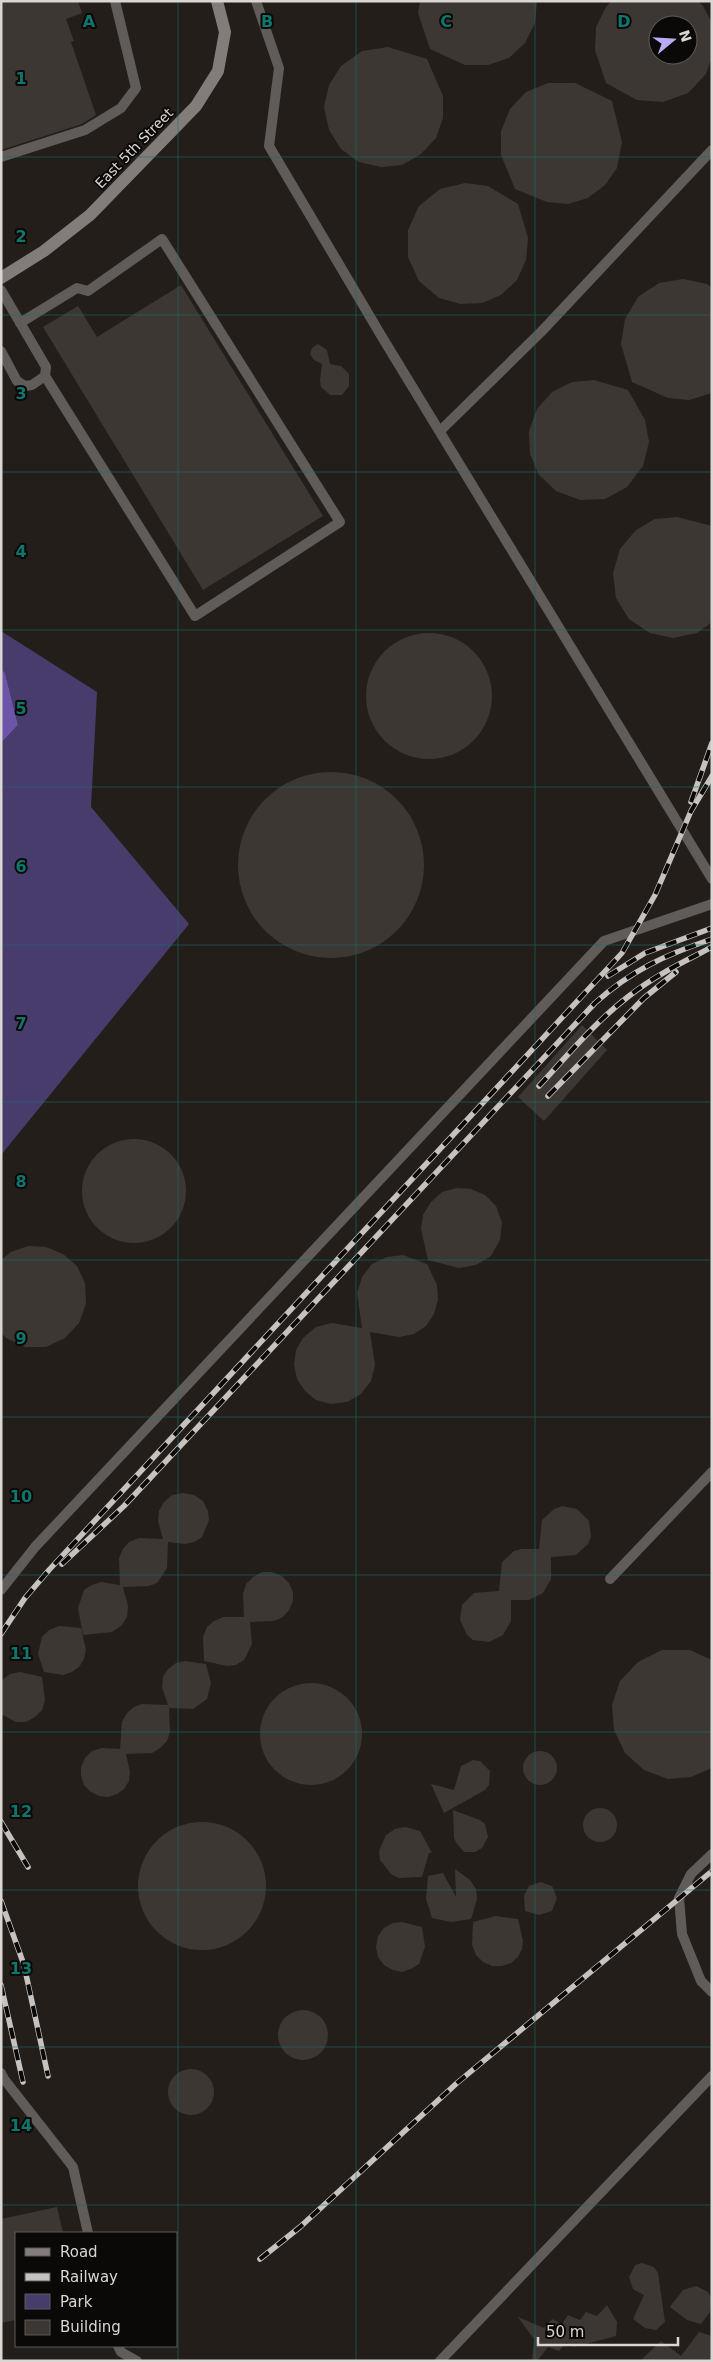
<svg xmlns="http://www.w3.org/2000/svg" width="713" height="2362" viewBox="0 0 713 2362" font-family="'DejaVu Sans',sans-serif">
<style>
.green{fill:#483c6c}
.water{fill:#6c55a9}
.building{fill:#3d3733;fill-rule:evenodd}
.lines{fill:none;stroke-linecap:round;stroke-linejoin:round}
.lane{stroke:#5f5c5a;stroke-width:10}
.secondary{stroke:#827d7a;stroke-width:12}
.rail-casing{stroke:#c5c2bf;stroke-width:5.5}
.rail{stroke:#0b0908;stroke-width:4;stroke-dasharray:11;stroke-linecap:butt}
.grid{fill:none;stroke:#0f766e;stroke-width:1;stroke-opacity:0.55}
.labels{text-anchor:middle;dominant-baseline:central;stroke-width:4;stroke-linejoin:round;paint-order:stroke}
.street-label{font-size:14px;fill:#d9d6d3;stroke:#0b0908}
.grid-label{font-size:16px;text-anchor:middle;font-weight:bold;fill:#0f766e;stroke:#0b0908;stroke-width:4;stroke-linejoin:round;paint-order:stroke}
</style>
<rect width="100%" height="100%" fill="#241e1b"/>
<!-- green -->
<polygon class="green" points="1,631 97,692 91,807 189,924 1,1155 1,743 18,725 5,673 1,669"/>
<!-- water -->
<polygon class="water" points="1,669 5,673 18,725 1,743"/>
<!-- building -->
<g class="building">
<polygon points="1,1 78,1 82,13 66,19 74,41 71,42 96,115 82,124 1,150"/>
<polygon points="420,1 537,1 535,23 525,43 509,58 488,65 465,65 430,49 418,13"/>
<path d="M611,1H698L703,6L712,23V57L706,74L688,93L663,102L637,100L606,83L595,50L596,27L606,7ZM658,25H688V55H658Z"/>
<polygon points="388,47 427,59 443,96 443,118 436,138 421,154 402,165 381,167 359,162 341,149 329,130 324,107 329,85 341,66 362,51"/>
<polygon points="548,83 575,83 612,101 622,142 617,168 605,185 588,198 568,204 547,202 515,189 501,155 501,131 510,109 526,92"/>
<polygon points="465,183 488,186 518,204 528,238 526,260 517,280 501,295 482,303 460,304 439,298 419,281 408,257 408,230 419,206 440,189"/>
<polygon points="683,279 707,284 712,288 712,393 689,400 668,398 632,382 621,344 625,319 638,297 659,283"/>
<polygon points="181,285 323,516 203,590 43,327 78,306 97,337"/>
<polygon points="318,344 327,350 330,364 341,366 349,374 349,386 342,395 330,395 321,387 320,381 322,364 314,360 310,354 312,348"/>
<polygon points="594,380 628,390 645,420 649,442 643,466 627,487 605,499 580,500 556,491 539,475 530,454 529,431 537,409 552,392 572,382"/>
<polygon points="677,517 712,526 712,622 697,633 673,638 650,633 629,619 616,598 613,573 620,549 636,530 655,519"/>
<circle cx="429" cy="696" r="63"/>
<circle cx="331" cy="865" r="93"/>
<polygon points="582,1025 607,1050 544,1121 518,1097"/>
<circle cx="134" cy="1191" r="52"/>
<polygon points="457,1188 471,1189 485,1195 496,1206 502,1223 500,1240 491,1256 476,1265 459,1268 428,1260 421,1229 423,1215 431,1202 442,1192"/>
<polygon points="28,1246 46,1247 63,1254 77,1266 85,1283 86,1304 79,1323 65,1338 46,1347 25,1347 6,1338 1,1333 1,1260 11,1252"/>
<polygon points="403,1255 427,1264 437,1285 438,1300 434,1314 426,1326 414,1334 399,1337 370,1332 375,1365 371,1381 361,1394 347,1402 331,1404 316,1400 305,1391 297,1379 294,1365 296,1350 303,1338 316,1327 332,1323 362,1328 357,1293 362,1277 372,1264 387,1257"/>
<polygon points="183,1493 194,1495 203,1501 208,1511 209,1520 202,1537 194,1542 185,1544 168,1542 167,1568 157,1583 149,1586 123,1587 128,1606 127,1617 121,1626 112,1632 83,1635 78,1608 84,1590 92,1585 101,1582 120,1585 119,1558 123,1549 129,1542 139,1538 163,1539 158,1521 159,1511 164,1502 172,1495"/>
<polygon points="562,1506 577,1509 589,1521 591,1537 588,1544 576,1555 551,1557 551,1579 543,1593 529,1600 511,1600 511,1621 503,1635 489,1642 473,1640 467,1635 460,1620 462,1605 474,1593 499,1591 502,1562 514,1551 521,1549 539,1549 542,1520 554,1509"/>
<polygon points="262,1572 272,1572 282,1576 289,1583 293,1592 293,1601 289,1610 283,1617 274,1621 250,1622 252,1644 244,1660 236,1665 227,1666 204,1661 203,1637 207,1627 214,1621 223,1617 244,1617 243,1594 246,1584 253,1577"/>
<polygon points="59,1626 81,1628 86,1650 84,1659 79,1667 72,1672 63,1675 44,1672 38,1654 42,1637 49,1630"/>
<polygon points="662,1650 690,1650 712,1660 712,1768 691,1777 668,1779 644,1770 625,1753 614,1730 612,1705 620,1681 638,1662"/>
<polygon points="185,1661 206,1664 211,1683 207,1699 193,1709 169,1708 170,1732 167,1741 160,1748 152,1753 126,1754 130,1772 129,1781 124,1789 117,1794 108,1797 99,1796 91,1792 84,1785 81,1776 81,1767 85,1758 92,1751 102,1748 120,1749 122,1722 127,1713 134,1707 142,1704 168,1705 162,1687 163,1677 168,1669 176,1663"/>
<polygon points="20,1672 42,1677 45,1700 42,1710 35,1717 26,1722 16,1722 1,1714 1,1681 10,1674"/>
<circle cx="311" cy="1734" r="51"/>
<circle cx="540" cy="1768" r="17"/>
<polygon points="473,1760 480,1761 490,1771 489,1785 485,1790 444,1813 431,1784 454,1790 461,1766"/>
<circle cx="600" cy="1825" r="17"/>
<polygon points="453,1810 480,1820 485,1824 488,1837 482,1848 475,1852 464,1852 457,1844 454,1838"/>
<circle cx="202" cy="1886" r="64"/>
<polygon points="405,1827 420,1831 432,1853 429,1853 422,1877 399,1878 391,1874 380,1860 379,1851 386,1835 395,1829"/>
<polygon points="455,1869 470,1880 476,1889 477,1899 471,1919 451,1922 432,1918 426,1899 428,1876 443,1873 456,1897"/>
<polygon points="541,1882 552,1886 557,1898 552,1911 539,1915 525,1911 524,1896 529,1886"/>
<polygon points="496,1916 518,1919 523,1941 522,1949 518,1957 511,1963 502,1966 492,1966 483,1962 476,1955 472,1945 473,1922"/>
<polygon points="402,1922 422,1927 425,1947 419,1964 411,1969 402,1972 393,1970 384,1965 378,1957 376,1947 378,1936 384,1928 393,1923"/>
<circle cx="303" cy="2035" r="25"/>
<circle cx="191" cy="2092" r="23"/>
<polygon points="57,2207 63,2233 16,2233 16,2320 1,2323 1,2219"/>
<polygon points="642,2263 654,2267 658,2273 665,2322 656,2330 645,2328 633,2319 644,2295 633,2289 629,2277 635,2265"/>
<polygon points="696,2286 708,2292 712,2299 710,2312 701,2324 687,2320 670,2307 683,2290"/>
<polygon points="607,2305 617,2322 616,2336 574,2347 566,2343 559,2351 548,2347 537,2361 532,2361 534,2339 518,2317 544,2328 552,2319 562,2324 568,2315 580,2320 586,2312 597,2316"/>
<polygon points="699,2332 712,2336 712,2361 640,2361 661,2341 681,2356"/>
</g>
<g class="lines">
<!-- lane -->
<g class="lane">
<polyline points="256,1 279,68 269,146 382,337 712,879"/>
<polyline points="1,157 85,130 121,108 136,88 115,1"/>
<polyline points="1,290 46,367 45,376 32,385 25,386 17,381 1,351"/>
<polyline points="20,323 77,288 88,291 162,239 340,522 195,616 45,376"/>
<polyline points="440,431 541,332 712,150"/>
<polyline points="610,1579 712,1472"/>
<polyline points="1,1590 35,1547 604,941 712,904"/>
<polyline points="712,1854 691,1874 679,1898 682,1934 701,1981 712,1992"/>
<polyline points="1,2073 4,2079 73,2167 88,2233"/>
<polyline points="118,2346 121,2352 137,2361"/>
<polyline points="440,2361 712,2076"/>
</g>
<!-- secondary -->
<polyline class="secondary" points="1,278 44,251 90,215 196,106 218,71 225,32 217,1"/>
<defs>
<g id="rail">
<polyline points="691,802 712,743"/>
<polyline points="608,976 645,953 712,928"/>
<path d="M539,1086C568,1055 595,1022 629,996C654,976 683,962 712,947"/>
<polyline points="548,1096 644,998 676,972"/>
<path d="M62,1564L124,1506L595,1003C632,970 665,955 712,939"/>
<polyline points="1,1634 25,1598 49,1570 622,953 655,895 691,811 712,776"/>
<polyline points="1,1822 28,1867"/>
<polyline points="1,1901 24,1965 48,2076"/>
<polyline points="1,1985 23,2082"/>
<polyline points="260,2259 300,2227 457,2083 712,1871"/>
</g>
</defs>
<!-- rail casing -->
<use href="#rail" class="rail-casing"/>
<!-- rail -->
<use href="#rail" class="rail"/>
</g>
<!-- grid -->
<path class="grid" d="M178,1V2361M356,1V2361M535,1V2361M1,157H712M1,315H712M1,472H712M1,630H712M1,787H712M1,945H712M1,1102H712M1,1260H712M1,1417H712M1,1575H712M1,1732H712M1,1890H712M1,2047H712M1,2205H712"/>
<g class="labels">
<!-- street labels -->
<g class="street-label">
<text transform="translate(134 148) rotate(-46)">East 5th Street</text>
</g>
</g>
<g class="grid-label">
<text x="89" y="27">A</text>
<text x="267" y="27">B</text>
<text x="446" y="27">C</text>
<text x="624" y="27">D</text>
<text x="21" y="84">1</text>
<text x="21" y="242">2</text>
<text x="21" y="399">3</text>
<text x="21" y="557">4</text>
<text x="21" y="714">5</text>
<text x="21" y="872">6</text>
<text x="21" y="1029">7</text>
<text x="21" y="1187">8</text>
<text x="21" y="1344">9</text>
<text x="21" y="1502">10</text>
<text x="21" y="1659">11</text>
<text x="21" y="1817">12</text>
<text x="21" y="1974">13</text>
<text x="21" y="2131">14</text>
</g>
<!-- border -->
<rect width="713" height="2362" fill="none" stroke="#d9d6d3" stroke-width="5"/>
<!-- legend -->
<rect x="15" y="2232" width="162" height="115" fill="#0b0908" stroke="#5d5b59"/>
<rect x="25" y="2248" width="25" height="8" fill="#827d7a" stroke="#5d5b59"/>
<text x="60" y="2257" font-size="15" fill="#d9d6d3">Road</text>
<rect x="25" y="2273" width="25" height="8" fill="#c5c2bf" stroke="#5d5b59"/>
<text x="60" y="2282" font-size="15" fill="#d9d6d3">Railway</text>
<rect x="25" y="2294" width="25" height="15" fill="#483c6c" stroke="#5d5b59"/>
<text x="60" y="2307" font-size="15" fill="#d9d6d3">Park</text>
<rect x="25" y="2320" width="25" height="15" fill="#3d3733" stroke="#5d5b59"/>
<text x="60" y="2332" font-size="15" fill="#d9d6d3">Building</text>
<!-- north arrow -->
<g transform="translate(673 40) rotate(72)"><circle r="24" fill="#0b0908" stroke="#5d5b59"/>
<path d="M0-4L9 19L0 12L-9 19Z" fill="#bbaaf6"/>
<text y="-8" font-size="14" font-weight="bold" text-anchor="middle" fill="#d9d6d3">N</text>
</g>
<!-- scale -->
<path d="M538 2337v8h140v-8" fill="none" stroke="#d9d6d3" stroke-width="2.5"/>
<text x="546" y="2337" font-size="15" fill="#d9d6d3" stroke="#0b0908" stroke-width="4" paint-order="stroke">50 m</text>
</svg>
